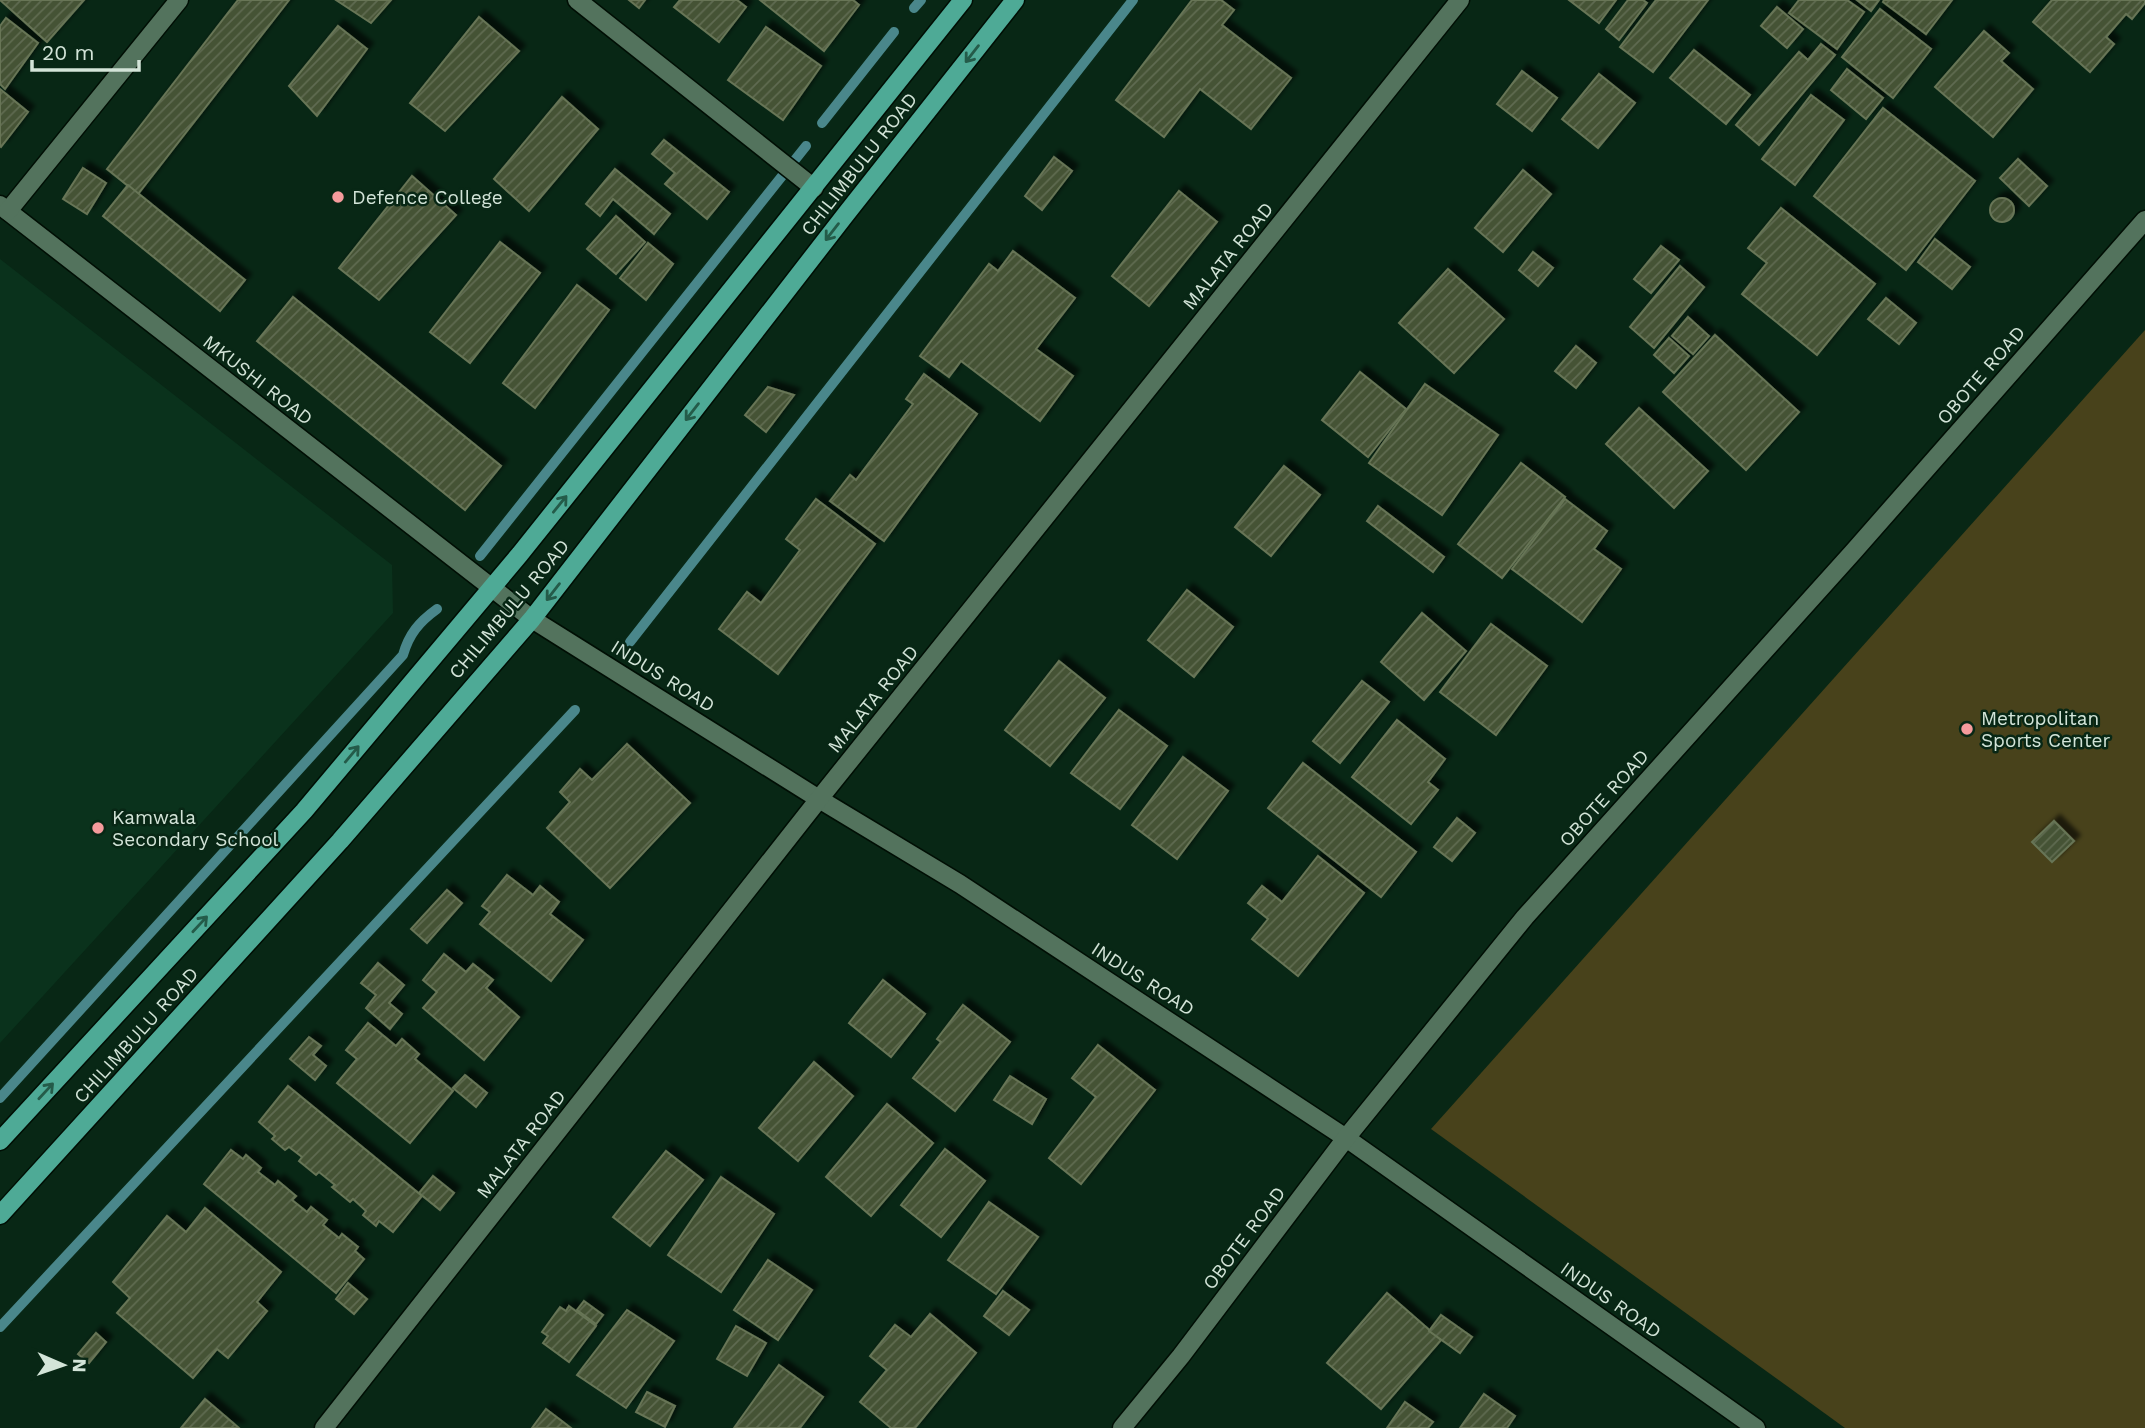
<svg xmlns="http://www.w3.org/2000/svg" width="2145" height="1428" viewBox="0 0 2145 1428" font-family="'Work Sans',sans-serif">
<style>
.built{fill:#0a321c}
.grass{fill:#48421b}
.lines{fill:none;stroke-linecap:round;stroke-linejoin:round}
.stream{stroke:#4a878b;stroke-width:10}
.building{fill:url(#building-hatch);stroke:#677556;stroke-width:2;filter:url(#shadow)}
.minor-casing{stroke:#000e04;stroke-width:21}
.major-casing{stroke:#000e04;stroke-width:21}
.minor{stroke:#53735d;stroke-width:18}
.major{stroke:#4eaa96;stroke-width:18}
.oneway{stroke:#245b49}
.poi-dot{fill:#f59b9c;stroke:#082715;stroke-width:2.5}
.labels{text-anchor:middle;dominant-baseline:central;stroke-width:5;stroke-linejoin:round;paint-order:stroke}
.street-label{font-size:19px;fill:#d3e4d8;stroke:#082715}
.poi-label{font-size:19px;fill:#d3e4d8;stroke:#082715;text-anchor:start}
</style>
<defs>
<pattern id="building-hatch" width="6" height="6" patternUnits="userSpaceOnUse" patternTransform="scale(1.75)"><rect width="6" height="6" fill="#455234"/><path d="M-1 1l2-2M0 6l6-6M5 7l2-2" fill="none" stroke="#5f6b51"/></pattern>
<filter id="shadow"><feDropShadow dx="6" dy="-6" stdDeviation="2" flood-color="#0009"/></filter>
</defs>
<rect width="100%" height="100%" fill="#082715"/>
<!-- built -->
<polygon class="built" points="0,259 392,565 393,613 0,1043"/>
<!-- grass -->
<polygon class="grass" points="2145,330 2145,1428 1845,1428 1431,1129"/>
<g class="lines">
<!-- stream -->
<g class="stream">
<polyline points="914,8 921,0"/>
<polyline points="822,123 894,32"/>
<polyline points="480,556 806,146"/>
<polyline points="630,642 1133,0"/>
<path d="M0,1098L403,655C409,634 419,622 437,609"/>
<polyline points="0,1327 575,710"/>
</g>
</g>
<!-- building -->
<g class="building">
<polygon points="0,0 84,0 47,42"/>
<polygon points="238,0 289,0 138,194 107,169"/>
<polygon points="336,0 391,0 371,23"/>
<polygon points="629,0 645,0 639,8"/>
<polygon points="680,0 737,0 746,7 719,42 674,7"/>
<polygon points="760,0 853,0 859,5 824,51"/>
<polygon points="1192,0 1221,0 1234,10 1222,25 1291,78 1251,129 1200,89 1164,137 1116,100"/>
<polygon points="1569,0 1616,0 1599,23"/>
<polygon points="1628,0 1643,0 1647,3 1619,40 1606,29"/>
<polygon points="1656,0 1708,0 1653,72 1620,47"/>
<polygon points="1799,0 1847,0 1864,12 1837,49 1789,13"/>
<polygon points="1857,0 1879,0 1871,11"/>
<polygon points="1884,0 1952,0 1926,34 1883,2"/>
<polygon points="2052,0 2145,0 2145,3 2132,19 2126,14 2106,37 2114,44 2090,72 2033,22"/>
<polygon points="1777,7 1803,29 1787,48 1761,26"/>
<polygon points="1880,9 1931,49 1893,98 1842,57"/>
<polygon points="479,17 519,51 445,131 410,103"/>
<polygon points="6,18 38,43 5,89 0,84 0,26"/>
<polygon points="338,26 367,49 317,116 289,86"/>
<polygon points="766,27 821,66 783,120 728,80"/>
<polygon points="1984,31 2009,53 2001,61 2033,89 1993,137 1935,87"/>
<polygon points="1821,44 1835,55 1759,145 1736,125 1799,52 1808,60"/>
<polygon points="1694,50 1750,95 1726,124 1670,78"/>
<polygon points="1847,69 1883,98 1866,119 1831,90"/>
<polygon points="1522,71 1557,98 1532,131 1497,104"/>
<polygon points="1599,74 1635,103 1598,148 1562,119"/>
<polygon points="0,89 28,112 1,147 0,146"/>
<polygon points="1811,95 1844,120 1795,185 1762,159"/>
<polygon points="562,97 598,129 529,211 494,179"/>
<polygon points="1883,108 1975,181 1906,270 1814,196"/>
<polygon points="664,140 729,192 707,219 665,184 675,173 652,154"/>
<polygon points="1054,157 1072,171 1042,210 1025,196"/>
<polygon points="2018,159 2047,186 2029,206 2000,178"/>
<polygon points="83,168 106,183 87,214 63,199"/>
<polygon points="615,169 670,214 654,234 613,199 600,216 586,204"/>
<polygon points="1523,170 1551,194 1503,252 1475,228"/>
<polygon points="412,176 456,215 379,300 339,268"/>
<polygon points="128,185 245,280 220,311 103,216"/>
<polygon points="1179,191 1217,222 1149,306 1112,276"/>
<circle cx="2002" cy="210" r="12"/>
<polygon points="1781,208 1875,284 1817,355 1742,294 1767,263 1748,248"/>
<polygon points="616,216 645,242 616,274 587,249"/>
<polygon points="1935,239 1970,267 1952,289 1918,262"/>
<polygon points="500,242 540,273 470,363 430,332"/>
<polygon points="648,243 673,264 646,300 620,278"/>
<polygon points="1661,246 1679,260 1651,293 1634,279"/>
<polygon points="1013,251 1075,298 1036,349 1073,376 1040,421 961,361 949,377 920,356 989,264 998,271"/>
<polygon points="1533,252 1553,268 1538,286 1519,270"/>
<polygon points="1680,266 1704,287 1654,348 1630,327"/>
<polygon points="1448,269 1504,319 1454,373 1399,323"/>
<polygon points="577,285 609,310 535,408 503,383"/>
<polygon points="293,297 501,466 465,510 257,341"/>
<polygon points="1886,298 1916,323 1899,344 1868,319"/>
<polygon points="1688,317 1709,336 1693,354 1672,336"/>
<polygon points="1715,335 1799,412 1746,470 1663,392"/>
<polygon points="1669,338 1689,356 1674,373 1654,355"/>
<polygon points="1576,346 1596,363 1576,388 1555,371"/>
<polygon points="1360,372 1406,409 1368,457 1322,420"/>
<polygon points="924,374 977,414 884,541 830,501 850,475 856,480 913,404 906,399"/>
<polygon points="1425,384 1498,435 1442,515 1369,463"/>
<polygon points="768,387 794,395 766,432 745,415"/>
<polygon points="1639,408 1708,471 1674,508 1606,444"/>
<polygon points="1521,463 1565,497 1502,578 1458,544"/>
<polygon points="1284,466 1320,495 1271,556 1235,527"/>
<polygon points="816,499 875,544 778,674 719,629 747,592 761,603 800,550 786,539"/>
<polygon points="1565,499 1607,531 1594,549 1621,569 1582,622 1512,569"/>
<polygon points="1378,506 1444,557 1433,572 1367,521"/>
<polygon points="1187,590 1233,627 1194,677 1148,640"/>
<polygon points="1422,613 1466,651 1424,700 1381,662"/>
<polygon points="1491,624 1547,666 1496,735 1440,692"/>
<polygon points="1059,661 1105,698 1050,766 1005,730"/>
<polygon points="1362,681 1389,702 1340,763 1313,741"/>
<polygon points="1119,710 1167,746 1120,809 1071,773"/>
<polygon points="1397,720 1445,759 1428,782 1438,790 1411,824 1352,777"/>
<polygon points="627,744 690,803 610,888 547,828 570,802 560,792 580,769 592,780"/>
<polygon points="1183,757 1228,791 1177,859 1132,825"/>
<polygon points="1303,763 1416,852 1381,897 1268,808"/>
<polygon points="1457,818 1475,833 1452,861 1434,847"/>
<polygon points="2054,821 2074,841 2052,862 2032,842"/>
<polygon points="1318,856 1364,893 1298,976 1252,939 1268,919 1248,903 1262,886 1282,902"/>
<polygon points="507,875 533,895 540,886 559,902 550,914 583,940 551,981 480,924 490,912 482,906"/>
<polygon points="447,890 462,903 427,943 411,929"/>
<polygon points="444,954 466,972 473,964 493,980 486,988 519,1017 484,1060 423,1008 437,992 423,980"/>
<polygon points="378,963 404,985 389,1003 402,1014 390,1029 366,1008 376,995 361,983"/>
<polygon points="883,980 925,1014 891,1057 849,1023"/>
<polygon points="963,1005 1010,1042 955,1111 913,1078 941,1042 937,1039"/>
<polygon points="368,1023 396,1046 402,1039 419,1054 415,1059 453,1091 410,1143 337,1083 357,1059 346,1050"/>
<polygon points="309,1037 321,1046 313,1055 326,1066 315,1080 290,1059"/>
<polygon points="1098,1045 1155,1090 1081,1184 1049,1158 1096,1097 1072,1078"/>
<polygon points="814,1062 853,1096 798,1161 759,1128"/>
<polygon points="465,1075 487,1093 476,1107 453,1088"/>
<polygon points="1010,1076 1046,1099 1032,1124 994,1100"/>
<polygon points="288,1086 422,1196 393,1232 379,1221 376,1226 363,1215 366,1211 353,1199 350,1202 332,1187 335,1185 319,1172 316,1175 299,1161 302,1157 289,1147 285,1150 272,1139 275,1136 259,1122"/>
<polygon points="887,1104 933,1143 871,1216 826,1177"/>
<polygon points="945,1149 985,1181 941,1237 901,1205"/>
<polygon points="231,1150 243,1159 246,1155 261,1168 258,1172 275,1185 278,1181 296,1196 292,1200 307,1212 311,1207 327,1220 323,1225 339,1238 342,1234 358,1247 355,1251 364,1259 336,1293 204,1184"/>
<polygon points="666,1151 703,1180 650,1246 613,1217"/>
<polygon points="433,1176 454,1193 440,1210 419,1193"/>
<polygon points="721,1177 774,1214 721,1292 668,1255"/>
<polygon points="989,1202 1038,1237 996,1294 948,1260"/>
<polygon points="205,1208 281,1272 257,1302 267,1311 228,1358 217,1349 193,1378 117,1313 130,1298 113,1282 167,1216 186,1232"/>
<polygon points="768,1260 812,1290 778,1340 734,1310"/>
<polygon points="348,1283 367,1299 354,1314 336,1299"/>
<polygon points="1003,1291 1029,1310 1009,1335 984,1316"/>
<polygon points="1387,1293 1441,1340 1381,1409 1327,1363"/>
<polygon points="584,1301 603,1315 596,1324 577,1310"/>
<polygon points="569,1306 596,1326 569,1362 543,1343 548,1336 542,1332 560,1307 566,1311"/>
<polygon points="627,1310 674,1341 626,1408 577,1375"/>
<polygon points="930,1314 976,1353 915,1428 891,1428 860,1402 887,1370 870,1356 895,1325 911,1337"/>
<polygon points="1441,1315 1472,1337 1460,1353 1429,1331"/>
<polygon points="736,1326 766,1343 747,1376 717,1359"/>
<polygon points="96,1333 106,1342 89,1363 78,1354"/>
<polygon points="779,1365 823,1397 800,1428 734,1428"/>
<polygon points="647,1392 675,1406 665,1427 636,1412"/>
<polygon points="1484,1394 1515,1416 1507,1428 1460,1428"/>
<polygon points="205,1399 239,1428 181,1428"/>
<polygon points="1405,1402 1433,1422 1428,1428 1387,1428"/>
<polygon points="546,1409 571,1428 532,1428"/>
</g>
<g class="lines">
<defs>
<g id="minor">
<polyline points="577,0 814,188"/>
<polyline points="0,205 532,619 819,799 960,884 1346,1138 1756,1428"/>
<polyline points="8,211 179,0"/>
<polyline points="324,1428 819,799 1460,0"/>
<polyline points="1122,1428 1181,1356 1346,1138 1525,917 1854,551 2145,220"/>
</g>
<g id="major">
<polyline points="0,1141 304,811 520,554 963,0"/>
<polyline points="0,1215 340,841 532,619 846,214 1015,0"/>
</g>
</defs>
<!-- minor casing -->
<use href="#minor" class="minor-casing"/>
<!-- major casing -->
<use href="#major" class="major-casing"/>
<!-- minor -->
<use href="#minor" class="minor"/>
<!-- major -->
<use href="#major" class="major"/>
</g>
<!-- one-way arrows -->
<defs><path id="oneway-shaft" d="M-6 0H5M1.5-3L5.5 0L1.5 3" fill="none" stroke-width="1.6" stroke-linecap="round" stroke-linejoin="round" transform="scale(1.75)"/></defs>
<g class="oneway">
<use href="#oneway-shaft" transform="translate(972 54) rotate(128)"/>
<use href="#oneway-shaft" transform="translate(832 232) rotate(128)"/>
<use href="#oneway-shaft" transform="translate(692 412) rotate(128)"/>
<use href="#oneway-shaft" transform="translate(560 504) rotate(-51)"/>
<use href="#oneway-shaft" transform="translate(553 592) rotate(128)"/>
<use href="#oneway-shaft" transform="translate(352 754) rotate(-50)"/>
<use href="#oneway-shaft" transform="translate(200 924) rotate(-47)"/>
<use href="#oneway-shaft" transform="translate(46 1091) rotate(-47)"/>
</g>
<!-- markers -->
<g class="poi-dot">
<circle cx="338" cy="197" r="7"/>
<circle cx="1967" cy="729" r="7"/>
<circle cx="98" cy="828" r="7"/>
</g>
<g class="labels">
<!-- street labels -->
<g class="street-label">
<text transform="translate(859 164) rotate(-52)">CHILIMBULU ROAD</text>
<text transform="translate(1228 256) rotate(-51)">MALATA ROAD</text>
<text transform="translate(1981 375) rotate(-49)">OBOTE ROAD</text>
<text transform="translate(258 380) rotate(38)">MKUSHI ROAD</text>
<text transform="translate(509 609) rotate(-50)">CHILIMBULU ROAD</text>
<text transform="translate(663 676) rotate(32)">INDUS ROAD</text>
<text transform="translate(873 699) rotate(-51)">MALATA ROAD</text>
<text transform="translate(1604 798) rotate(-48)">OBOTE ROAD</text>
<text transform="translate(1143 979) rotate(33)">INDUS ROAD</text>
<text transform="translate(136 1035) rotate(-48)">CHILIMBULU ROAD</text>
<text transform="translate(521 1144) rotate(-52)">MALATA ROAD</text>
<text transform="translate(1244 1238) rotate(-53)">OBOTE ROAD</text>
<text transform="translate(1611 1300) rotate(35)">INDUS ROAD</text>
</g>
<!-- poi labels -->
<g class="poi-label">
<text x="352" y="197">Defence College</text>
<text x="1981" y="718">Metropolitan<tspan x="1981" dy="22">Sports Center</tspan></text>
<text x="112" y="817">Kamwala<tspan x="112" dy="22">Secondary School</tspan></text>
</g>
</g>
<!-- north arrow -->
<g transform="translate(63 1365) rotate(92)" stroke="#082715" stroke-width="5" paint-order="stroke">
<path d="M0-5L12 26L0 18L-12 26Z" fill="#d3e4d8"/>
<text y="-10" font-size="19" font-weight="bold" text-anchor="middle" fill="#d3e4d8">N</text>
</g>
<!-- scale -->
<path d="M32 60v10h107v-10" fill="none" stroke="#d3e4d8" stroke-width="3.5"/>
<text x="42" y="60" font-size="21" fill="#d3e4d8" stroke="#082715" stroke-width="5" paint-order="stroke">20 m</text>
</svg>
